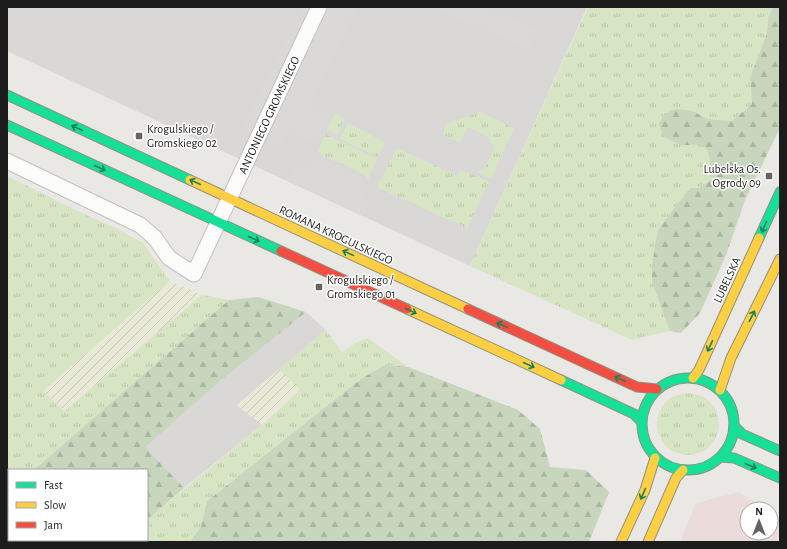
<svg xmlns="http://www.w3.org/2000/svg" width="787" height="549" viewBox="0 0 787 549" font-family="'Alegreya Sans',sans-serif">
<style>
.residential{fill:#d9d8d6}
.commercial{fill:#ebdcdb}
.farmland{fill:url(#farmland-furrows)}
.grass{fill:url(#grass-tufts)}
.forest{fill:url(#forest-firs)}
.parking{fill:#dad9d8}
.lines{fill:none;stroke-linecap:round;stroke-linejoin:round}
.street-casing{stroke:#c1c0bf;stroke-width:17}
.fast-casing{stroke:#91917f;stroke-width:11}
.slow-casing{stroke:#91917f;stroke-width:11}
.jam-casing{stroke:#91917f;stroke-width:11}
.street{stroke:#fcfcfb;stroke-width:15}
.fast{stroke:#16e098;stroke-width:9}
.slow{stroke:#ffcf43;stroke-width:9}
.jam{stroke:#f24e42;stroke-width:9}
.oneway{stroke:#197e5a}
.poi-dot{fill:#646362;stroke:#fff;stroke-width:1.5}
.labels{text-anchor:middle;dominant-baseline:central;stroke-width:3;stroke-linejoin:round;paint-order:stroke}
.street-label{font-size:12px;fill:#1c1c1c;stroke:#fff}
.poi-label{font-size:12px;fill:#1c1c1c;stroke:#fff;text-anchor:start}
</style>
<defs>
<pattern id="farmland-furrows" width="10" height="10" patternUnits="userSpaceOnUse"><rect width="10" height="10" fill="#e9e9d8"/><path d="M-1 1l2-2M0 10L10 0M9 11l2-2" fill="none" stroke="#c7c7b9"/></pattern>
<pattern id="grass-tufts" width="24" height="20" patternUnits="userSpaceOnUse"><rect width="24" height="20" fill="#d8e5c5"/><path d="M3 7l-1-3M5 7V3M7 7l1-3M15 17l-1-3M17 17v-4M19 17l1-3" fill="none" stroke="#b9c4a9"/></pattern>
<pattern id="forest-firs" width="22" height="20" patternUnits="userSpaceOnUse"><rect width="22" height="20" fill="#c7d6bc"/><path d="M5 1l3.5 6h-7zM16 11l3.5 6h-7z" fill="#aab7a1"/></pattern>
</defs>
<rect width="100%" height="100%" fill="#eae8e4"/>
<!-- residential -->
<g class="residential">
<polygon points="7,7 587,7 470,266 7,51"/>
<polygon points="306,312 326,330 237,405 262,425 184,488 144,447 218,383"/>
</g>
<!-- commercial -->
<polygon class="commercial" points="739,492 765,509 747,509 747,533 771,533 771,513 780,519 780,542 680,542 696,503"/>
<!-- farmland -->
<g class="farmland">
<polygon points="170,281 202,295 65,411 43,391"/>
<polygon points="279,369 300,390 262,425 237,405"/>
</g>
<!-- grass -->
<g class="grass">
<polygon points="588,7 773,7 768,18 767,33 750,78 752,104 732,121 707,119 693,111 681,145 703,145 708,151 713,179 699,188 660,298 670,331 632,340 470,266"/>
<polygon points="480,112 514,128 491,178 477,172 484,169 494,148 488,137 468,127 460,143 443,134 446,124"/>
<polygon points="335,113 345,118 337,135 327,130"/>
<polygon points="348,123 385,142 378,157 340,139"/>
<polygon points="325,134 377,159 368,180 365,175 322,155 318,150"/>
<polygon points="397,148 457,176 461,170 489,182 467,228 377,187"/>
<polygon points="7,176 82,213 118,229 143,243 170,281 43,391 64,411 202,295 229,300 34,470 9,470 9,491 7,493"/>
<polygon points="326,330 342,352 357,342 368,338 408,367 385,365 361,379 207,501 201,527 190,542 122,542 124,540 147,540 147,520 262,425 300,390 279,369"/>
<circle cx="688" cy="424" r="31"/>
</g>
<!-- forest -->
<g class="forest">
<polygon points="773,7 780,7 780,128 745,200 726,255 700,313 681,333 670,331 652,281 652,265 658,230 690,188 699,188 713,179 708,151 703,145 681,145 664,137 659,124 665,114 676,109 693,111 707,119 732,121 752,104 750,78 767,33 768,18"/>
<polygon points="258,297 306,312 218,383 145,447 184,488 147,520 147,470 34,470 229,300"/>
<polygon points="385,365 408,367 518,410 540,429 550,467 586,470 609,492 589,542 190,542 201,527 207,501 361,379"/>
</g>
<!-- parking -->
<g class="parking">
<polygon points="300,7 357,7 311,104 331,114 318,144 287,132 280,147 242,130"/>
<polygon points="433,7 485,7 537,30 528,50"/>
<polygon points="313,155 363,178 358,188 369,205 364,214 288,180 293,170 309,165"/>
</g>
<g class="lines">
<defs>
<polyline id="street" points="7,161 140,225 155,238 169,258 194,274 319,7"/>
<g id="fast">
<polyline points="7,95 190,180"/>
<polyline points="7,125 281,251"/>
<polyline points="759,238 780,192"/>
<circle cx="688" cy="424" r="46"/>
<polyline points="561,380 634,414 641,421"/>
<polyline points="734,426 742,434 780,451"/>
<polyline points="721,457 734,458 780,478"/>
</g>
<g id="slow">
<polyline points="190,180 468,309"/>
<polyline points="407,309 561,380"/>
<polyline points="693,378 699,370 759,238"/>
<polyline points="720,390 731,358 780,259"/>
<polyline points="621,542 645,490 655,458"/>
<polyline points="648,542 676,478 683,470"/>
</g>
<g id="jam">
<polyline points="281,251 407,309"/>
<polyline points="468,309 637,387 657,389"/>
</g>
</defs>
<!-- street casing -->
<use href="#street" class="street-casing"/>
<!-- fast casing -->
<use href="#fast" class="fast-casing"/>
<!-- slow casing -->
<use href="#slow" class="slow-casing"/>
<!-- jam casing -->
<use href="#jam" class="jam-casing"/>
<!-- street -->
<use href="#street" class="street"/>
<!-- fast -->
<use href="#fast" class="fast"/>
<!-- slow -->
<use href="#slow" class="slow"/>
<!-- jam -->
<use href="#jam" class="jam"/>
</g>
<!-- one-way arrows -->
<defs><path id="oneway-shaft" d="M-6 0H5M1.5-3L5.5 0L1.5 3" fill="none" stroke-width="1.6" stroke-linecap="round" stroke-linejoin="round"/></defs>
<g class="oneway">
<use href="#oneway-shaft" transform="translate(77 128) rotate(-155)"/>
<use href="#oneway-shaft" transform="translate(100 168) rotate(25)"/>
<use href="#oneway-shaft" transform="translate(195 182) rotate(-155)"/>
<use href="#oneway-shaft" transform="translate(764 227) rotate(114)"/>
<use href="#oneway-shaft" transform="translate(254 239) rotate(25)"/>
<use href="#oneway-shaft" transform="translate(348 253) rotate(-155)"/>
<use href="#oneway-shaft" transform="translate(411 311) rotate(25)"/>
<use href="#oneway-shaft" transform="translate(752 316) rotate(-63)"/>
<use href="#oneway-shaft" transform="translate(502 325) rotate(-155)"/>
<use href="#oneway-shaft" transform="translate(710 346) rotate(115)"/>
<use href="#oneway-shaft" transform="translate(529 365) rotate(25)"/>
<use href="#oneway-shaft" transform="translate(620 379) rotate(-155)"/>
<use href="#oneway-shaft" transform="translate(751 466) rotate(23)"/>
<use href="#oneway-shaft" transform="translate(643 494) rotate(114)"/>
</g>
<!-- markers -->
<g class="poi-dot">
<rect x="135" y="132" width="8" height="8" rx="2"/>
<rect x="765" y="172" width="8" height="8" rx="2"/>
<rect x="315" y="283" width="8" height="8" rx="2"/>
</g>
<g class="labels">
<!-- street labels -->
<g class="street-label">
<text transform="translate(269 115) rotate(-65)">ANTONIEGO GROMSKIEGO</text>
<text transform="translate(336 235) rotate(25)">ROMANA KROGULSKIEGO</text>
<text transform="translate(727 280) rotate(-65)">LUBELSKA</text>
</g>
<!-- poi labels -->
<g class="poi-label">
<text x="147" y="129">Krogulskiego /<tspan x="147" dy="14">Gromskiego 02</tspan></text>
<text x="761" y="169" text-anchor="end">Lubelska Os.<tspan x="761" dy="14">Ogrody 09</tspan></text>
<text x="327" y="280">Krogulskiego /<tspan x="327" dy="14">Gromskiego 01</tspan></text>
</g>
</g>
<!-- border -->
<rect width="787" height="549" fill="none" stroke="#1c1c1c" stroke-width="16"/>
<!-- legend -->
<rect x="8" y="469" width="140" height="72" fill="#ffffff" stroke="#a4a4a4"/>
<rect x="16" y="482" width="20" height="6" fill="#16e098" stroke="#a4a4a4"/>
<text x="44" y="489" font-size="12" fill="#1c1c1c">Fast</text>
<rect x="16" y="502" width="20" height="6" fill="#ffcf43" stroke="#a4a4a4"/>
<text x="44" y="509" font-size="12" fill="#1c1c1c">Slow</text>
<rect x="16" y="522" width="20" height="6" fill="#f24e42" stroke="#a4a4a4"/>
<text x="44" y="529" font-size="12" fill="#1c1c1c">Jam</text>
<!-- north arrow -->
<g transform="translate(759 521)"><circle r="19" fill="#ffffff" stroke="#a4a4a4"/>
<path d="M0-3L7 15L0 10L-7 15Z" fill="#646362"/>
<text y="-6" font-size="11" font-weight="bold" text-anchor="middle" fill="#1c1c1c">N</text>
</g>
</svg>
